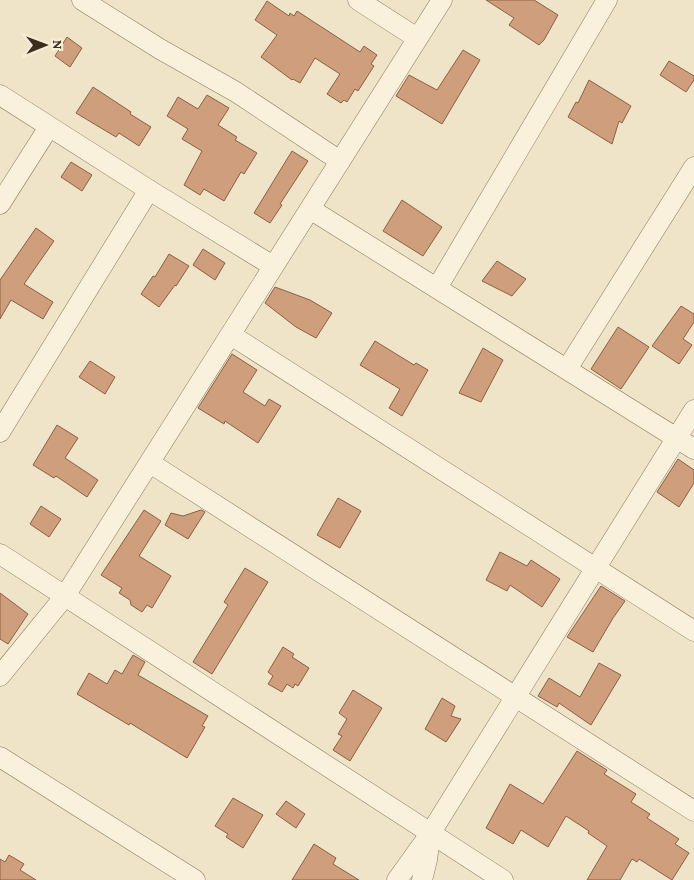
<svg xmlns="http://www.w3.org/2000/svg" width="694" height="880" viewBox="0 0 694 880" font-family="'Crimson Pro',serif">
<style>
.building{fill:#cf9f7d;stroke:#8d5f41}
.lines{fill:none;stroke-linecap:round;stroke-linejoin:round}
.minor-casing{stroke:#8d765c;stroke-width:21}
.minor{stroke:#faf1dc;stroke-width:20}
</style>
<rect width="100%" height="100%" fill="#f0e4c8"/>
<!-- building -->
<g class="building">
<polygon points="486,0 534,0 558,15 544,40 539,45 509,25 514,18"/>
<polygon points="267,1 289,16 290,13 294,16 297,11 360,52 364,46 377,55 371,64 374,66 358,91 355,89 347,102 344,100 341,103 327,94 340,74 315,58 300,83 293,79 292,80 261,57 277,35 255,20"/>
<polygon points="67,37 82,48 70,67 55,56"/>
<polygon points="463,50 480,60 442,124 396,96 409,75 437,90"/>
<polygon points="669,61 694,76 694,80 686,92 660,75"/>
<polygon points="589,80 631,106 622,123 619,121 612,144 568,117 576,102 578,103"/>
<polygon points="93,87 131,112 130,114 151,127 139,146 119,133 116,137 76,113"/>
<polygon points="207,95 229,108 218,125 237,137 235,140 257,153 244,174 241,172 224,201 204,189 200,195 184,185 202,151 182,139 188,129 167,116 178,97 198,109"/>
<polygon points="292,151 308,161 280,204 282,205 270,223 254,213"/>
<polygon points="71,162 92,175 82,191 61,177"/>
<polygon points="402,200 442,227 423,256 383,231"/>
<polygon points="36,228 54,241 24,284 53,302 43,319 11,300 0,319 0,280"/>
<polygon points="203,249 225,263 215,280 193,265"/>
<polygon points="169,254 189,266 176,286 175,285 159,307 141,294 153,276 155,277"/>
<polygon points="497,261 526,279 512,296 482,281"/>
<polygon points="275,287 310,300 332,313 316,338 296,327 265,303"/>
<polygon points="681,306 694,314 694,322 683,339 692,345 679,364 652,346"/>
<polygon points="618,327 649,347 621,389 591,369"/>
<polygon points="375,341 414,365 416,363 428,370 402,416 389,408 400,389 360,365"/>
<polygon points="483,348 503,360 481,402 459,393"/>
<polygon points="232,354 257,370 243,392 265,406 269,399 281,406 258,443 225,421 224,424 198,408"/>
<polygon points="90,361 115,377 105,394 79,377"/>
<polygon points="57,425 78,438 65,458 98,480 87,497 56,476 54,478 33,465"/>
<polygon points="678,459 694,470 694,483 679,507 657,492"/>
<polygon points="338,498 361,511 340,548 317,535"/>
<polygon points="41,506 61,519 49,537 30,524"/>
<polygon points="144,510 161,521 139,556 171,576 152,608 147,605 142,612 131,605 130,600 119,593 122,588 101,575"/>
<polygon points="201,510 205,512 188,539 165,525 171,513 183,516"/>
<polygon points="500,552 527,566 531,560 560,579 542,607 510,585 507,591 486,580"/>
<polygon points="245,568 268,582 212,674 193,662 228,605 224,602"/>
<polygon points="601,586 625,601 613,618 593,652 567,637"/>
<polygon points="0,593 28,614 8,644 0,639"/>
<polygon points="283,647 294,654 292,657 309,668 298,686 295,684 293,688 287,684 282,692 268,684 273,676 268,672"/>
<polygon points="133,655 145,662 138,675 208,716 202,726 205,727 187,758 130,723 129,725 77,694 89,673 107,684 115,670 122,674"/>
<polygon points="599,663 621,675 591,725 559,703 557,707 538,696 549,678 580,697"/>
<polygon points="353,690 382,708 350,761 333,750 342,736 338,734 347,719 339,713"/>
<polygon points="442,698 455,706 451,716 461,719 446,742 425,729"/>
<polygon points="577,751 607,770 604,774 636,794 631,802 650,814 647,818 679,839 675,844 689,853 672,880 639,859 637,862 632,859 620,880 587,880 607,846 588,833 589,831 566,816 548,847 521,830 513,844 486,828 510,784 543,804"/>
<polygon points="233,798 263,815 243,848 226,837 228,834 215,826"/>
<polygon points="286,801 305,814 296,828 276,814"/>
<polygon points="314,844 336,858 333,864 359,880 292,880"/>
<polygon points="9,855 24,864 20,870 36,880 0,880 0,859 5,862"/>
</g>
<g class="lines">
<defs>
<g id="minor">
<polyline points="82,0 160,49 236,92 340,161"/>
<polyline points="358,0 417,38"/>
<polyline points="0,95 149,190 273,266"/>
<polyline points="0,204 49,127"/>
<polyline points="310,209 694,449"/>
<polyline points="437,288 607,0"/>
<polyline points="231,335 694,631"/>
<polyline points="567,369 694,167"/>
<polyline points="0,432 149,190"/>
<polyline points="150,463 694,811"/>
<polyline points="0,554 503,880"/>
<polyline points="0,676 65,596 442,0"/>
<polyline points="0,757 195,880"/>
<polyline points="397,880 430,834 694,410"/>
<polyline points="422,880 427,860 430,836"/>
</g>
</defs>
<!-- minor casing -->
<use href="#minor" class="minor-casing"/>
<!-- minor -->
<use href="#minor" class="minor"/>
</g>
<!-- north arrow -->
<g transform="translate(45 45) rotate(89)" stroke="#f7eed8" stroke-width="4" paint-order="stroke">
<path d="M0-4L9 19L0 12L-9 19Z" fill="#3d2e20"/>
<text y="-8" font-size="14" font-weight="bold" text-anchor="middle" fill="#3d2e20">N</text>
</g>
</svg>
